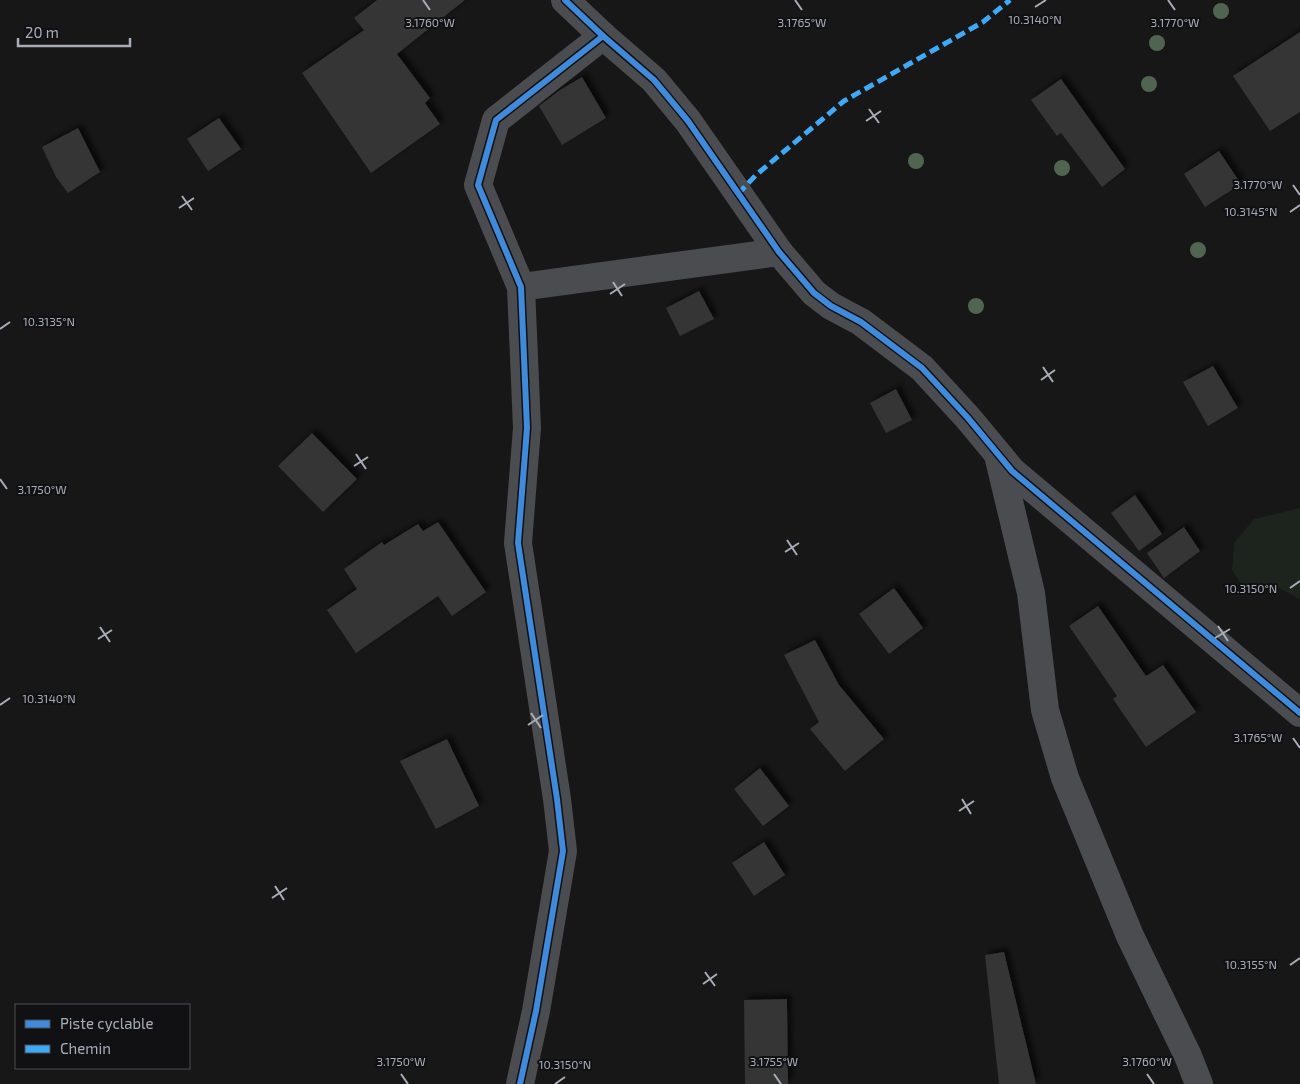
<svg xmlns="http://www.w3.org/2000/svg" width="1300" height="1084" viewBox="0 0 1300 1084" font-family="'Exo 2',sans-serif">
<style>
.green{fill:#1d241e}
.building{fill:#353536;filter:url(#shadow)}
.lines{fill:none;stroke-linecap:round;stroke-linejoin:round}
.minor{stroke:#4b4c50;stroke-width:28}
.quiet{stroke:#3fa9f5;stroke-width:5;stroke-dasharray:10 5;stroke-linecap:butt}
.cycleway-casing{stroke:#111113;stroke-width:9}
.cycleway{stroke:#408adc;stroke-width:6}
.tree{fill:#506451}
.ticks{fill:none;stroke:#a8adb8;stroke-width:2}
.ticks-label{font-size:12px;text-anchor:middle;fill:#a8adb8;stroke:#111113;stroke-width:4;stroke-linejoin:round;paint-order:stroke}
</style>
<defs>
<filter id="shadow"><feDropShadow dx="4.5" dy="-4.5" stdDeviation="2.5" flood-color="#0009"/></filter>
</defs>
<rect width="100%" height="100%" fill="#171717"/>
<!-- green -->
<polygon class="green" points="1300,508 1300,599 1273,585 1245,590 1232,570 1234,543 1254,519"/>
<!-- building -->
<g class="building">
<polygon points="377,0 465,0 397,54 430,98 425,103 440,124 371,173 302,73 364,30 354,18"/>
<polygon points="1300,32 1300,112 1270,131 1233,76"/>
<polygon points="582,77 606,118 562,145 539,106 560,90"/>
<polygon points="1061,79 1125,169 1102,187 1061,133 1057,136 1031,100"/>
<polygon points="219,118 241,149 208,171 187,139"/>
<polygon points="78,128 100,172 68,193 56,177 42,147"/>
<polygon points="1219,151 1241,184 1205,207 1184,174"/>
<polygon points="699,291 714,319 680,336 666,308"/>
<polygon points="1213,366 1238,408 1208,426 1183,382"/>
<polygon points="896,389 912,420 886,433 870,403"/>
<polygon points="312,433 357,479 323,512 278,466"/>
<polygon points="1135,495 1162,534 1139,551 1111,513"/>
<polygon points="438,522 486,592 452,616 438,596 356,653 327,610 357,589 344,569 382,542 384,545 418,524 423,531"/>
<polygon points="1184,527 1200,551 1164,578 1147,553"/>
<polygon points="894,588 923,628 889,654 859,614"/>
<polygon points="1098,606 1146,676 1163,665 1196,712 1146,747 1113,699 1117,696 1069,626"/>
<polygon points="815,640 839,685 884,739 845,771 810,729 819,722 784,655"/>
<polygon points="447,739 479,806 436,829 400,761"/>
<polygon points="760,768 789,806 763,826 734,789"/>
<polygon points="764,842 785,875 754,896 732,863"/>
<polygon points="1004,952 1036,1084 999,1084 985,955"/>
<polygon points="787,999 788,1084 745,1084 744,1000"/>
</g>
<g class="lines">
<!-- minor -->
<g class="minor">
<polyline points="565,0 603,36 654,80 688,121 779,252 814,293 831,306 861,322 922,368 968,418 1012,471 1300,713"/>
<polyline points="521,287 779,252"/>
<polyline points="998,455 1031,593 1045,710 1065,778 1130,936 1188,1056 1199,1084"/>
<polyline points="520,1084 536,1011 563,851 557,799 518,543 527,428 521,287 478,185 496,120 603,36"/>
</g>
<!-- quiet -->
<polyline class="quiet" points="738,194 756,175 844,101 983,22 1010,0"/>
<defs>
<g id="cycleway">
<polyline points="565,0 603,36 654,80 688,121 779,252 814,293 831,306 861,322 922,368 968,418 1012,471 1300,713"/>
<polyline points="520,1084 536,1011 563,851 557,799 518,543 527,428 521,287 478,185 496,120 603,36"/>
</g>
</defs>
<!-- cycleway casing -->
<use href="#cycleway" class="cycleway-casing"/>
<!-- cycleway -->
<use href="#cycleway" class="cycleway"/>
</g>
<!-- trees -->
<g class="tree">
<circle cx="1221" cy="11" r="8"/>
<circle cx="1157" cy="43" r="8"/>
<circle cx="1149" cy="84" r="8"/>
<circle cx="916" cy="161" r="8"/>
<circle cx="1062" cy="168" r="8"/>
<circle cx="1198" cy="250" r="8"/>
<circle cx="976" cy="306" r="8"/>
</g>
<!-- ticks -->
<path class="ticks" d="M423,0L430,10M795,0L802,10M1168,0L1175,10M1035,7L1046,0M869,109L879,123M866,121L881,111M1293,185L1300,195M182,196L192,210M179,208L194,198M1290,212L1300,205M613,282L622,296M610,294L625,284M0,329L10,322M1043,367L1053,382M1041,380L1055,370M356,454L366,469M354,466L368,457M0,479L7,489M787,540L797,555M785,552L799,543M1290,588L1300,581M1218,626L1228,641M100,627L110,642M1215,638L1230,629M98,639L112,630M0,705L10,698M531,713L541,728M528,725L543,715M1293,738L1300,748M962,799L971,814M959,811L974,801M275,886L284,900M272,898L287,888M1290,965L1300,958M705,972L715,986M703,984L717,974M401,1074L408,1084M774,1074L781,1084M1147,1074L1154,1084M555,1084L565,1077"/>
<g class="ticks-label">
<text x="1035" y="24">10.3140°N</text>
<text x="802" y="27">3.1765°W</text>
<text x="1175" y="27">3.1770°W</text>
<text x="430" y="27">3.1760°W</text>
<text x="1258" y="189">3.1770°W</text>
<text x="1251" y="216">10.3145°N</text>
<text x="49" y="326">10.3135°N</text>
<text x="42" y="494">3.1750°W</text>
<text x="1251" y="593">10.3150°N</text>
<text x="49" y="703">10.3140°N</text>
<text x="1258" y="742">3.1765°W</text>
<text x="1251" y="969">10.3155°N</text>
<text x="401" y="1066">3.1750°W</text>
<text x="774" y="1066">3.1755°W</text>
<text x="1147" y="1066">3.1760°W</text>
<text x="565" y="1069">10.3150°N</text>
</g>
<!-- legend -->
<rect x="15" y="1004" width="175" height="65" fill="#111113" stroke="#4d4f55"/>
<rect x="25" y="1020" width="25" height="8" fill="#408adc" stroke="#4d4f55"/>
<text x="60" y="1029" font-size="15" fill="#a8adb8">Piste cyclable</text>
<rect x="25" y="1045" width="25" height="8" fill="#3fa9f5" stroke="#4d4f55"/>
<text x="60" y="1054" font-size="15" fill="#a8adb8">Chemin</text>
<!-- scale -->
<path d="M18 38v8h112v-8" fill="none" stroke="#a8adb8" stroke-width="2.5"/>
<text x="25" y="38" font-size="15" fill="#a8adb8" stroke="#111113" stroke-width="4" paint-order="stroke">20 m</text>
</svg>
